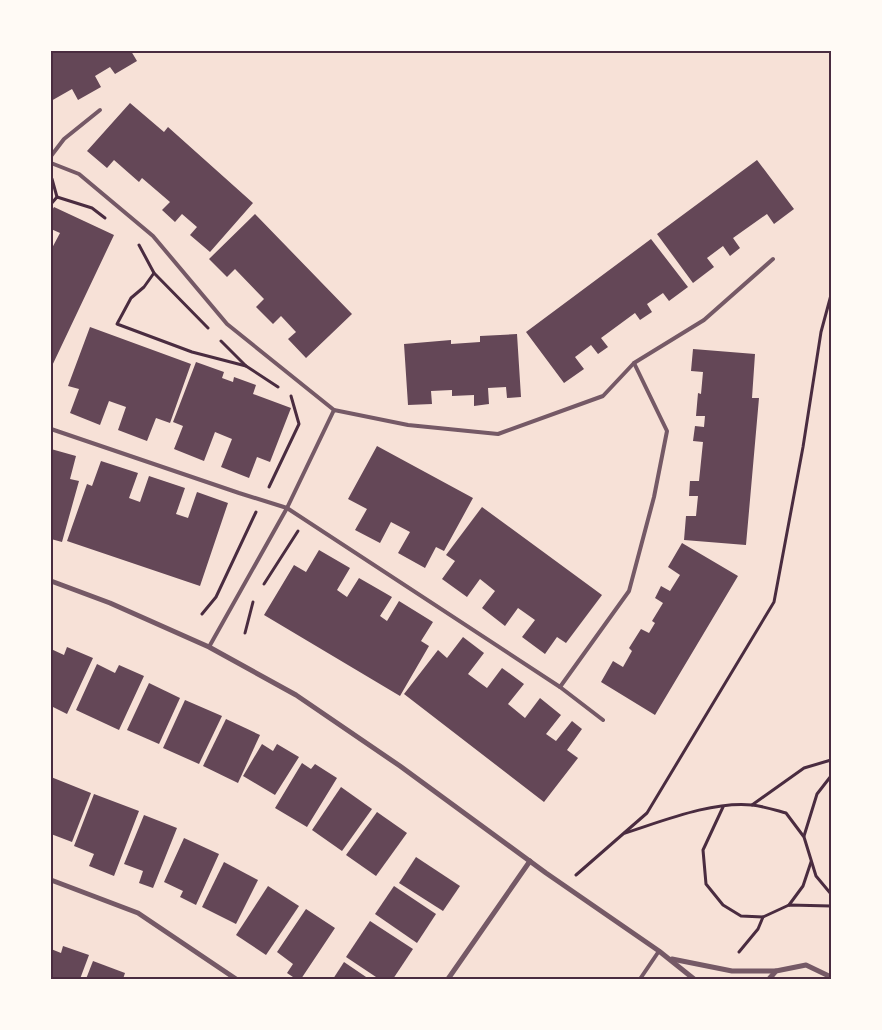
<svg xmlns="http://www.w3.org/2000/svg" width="882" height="1030" viewBox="0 0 882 1030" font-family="'Roboto Condensed',sans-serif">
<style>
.building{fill:#644757}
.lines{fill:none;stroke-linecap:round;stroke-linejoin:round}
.path{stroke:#4a2c40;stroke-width:3}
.service{stroke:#755966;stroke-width:4}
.minor{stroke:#755966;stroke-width:5}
.neatline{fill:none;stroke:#4a2c40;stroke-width:2}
</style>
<rect width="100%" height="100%" fill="#f7e1d7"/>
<!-- building -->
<g class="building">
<polygon points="51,51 131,51 137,61 115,74 110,67 95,76 101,87 78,100 72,89 51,101"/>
<polygon points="130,103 164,132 168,127 253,203 210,252 190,235 197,227 182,214 175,222 162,210 170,202 142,178 139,182 114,160 107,168 87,151"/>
<polygon points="757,160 794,209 774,224 767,214 733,238 740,248 730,256 723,246 707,258 714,267 693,283 657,234"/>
<polygon points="54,207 114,235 51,368 51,250 60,233 51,229 51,212"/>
<polygon points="255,214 352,314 306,358 288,339 296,332 281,316 273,324 256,307 264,299 235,269 227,277 209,259"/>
<polygon points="651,239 688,287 669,301 663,293 647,304 652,312 640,320 635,313 601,338 608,347 598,354 591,345 575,357 584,369 564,383 526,332"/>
<polygon points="90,327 191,364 170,423 156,418 147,441 118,430 126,407 109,401 100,425 70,413 79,389 68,386"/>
<polygon points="517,334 521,397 507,398 506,387 488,388 489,404 474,406 474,395 452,396 452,390 431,391 432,404 408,405 404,344 451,340 451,344 480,342 480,336"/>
<polygon points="693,349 755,354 752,398 759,398 746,545 684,540 686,516 696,516 698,496 689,496 690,481 699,481 703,442 693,441 695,426 704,427 705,416 696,416 698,393 701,394 703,372 691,371"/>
<polygon points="196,362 224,372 222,378 233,382 234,377 256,385 253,394 291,408 270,462 257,457 249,478 221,467 232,439 215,432 204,461 174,449 183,426 173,422"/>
<polygon points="377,446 473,498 444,551 436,547 425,568 398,553 410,532 391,522 380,543 355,530 367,509 348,499"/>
<polygon points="51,449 76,456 70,479 79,481 62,542 51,539"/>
<polygon points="101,461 138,473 129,498 140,502 149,476 185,488 176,514 188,518 197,492 228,503 200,586 67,541 87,484 92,486"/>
<polygon points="482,507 602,595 566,643 557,637 545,654 522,637 535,620 518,608 505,626 482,608 495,591 480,579 467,597 442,579 455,561 446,555"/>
<polygon points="682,543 738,576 655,715 601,682 613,661 623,667 632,651 629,648 641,629 649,633 655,623 652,621 663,603 655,598 661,586 670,591 680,575 668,567"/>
<polygon points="319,550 350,568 337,590 347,597 359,578 392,597 380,616 387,621 399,601 433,622 421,641 429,646 400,696 264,615 294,565 306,572"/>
<polygon points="463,637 484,653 468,674 487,688 502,668 524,684 508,704 525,718 540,698 561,715 546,734 556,741 572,721 582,729 567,750 578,758 544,802 404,694 438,650 447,658"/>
<polygon points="67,647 93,658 67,714 51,706 51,649 64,655"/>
<polygon points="97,664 115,673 119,665 144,676 119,730 76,710"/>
<polygon points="149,683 180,698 159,744 127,730"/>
<polygon points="185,700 222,716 199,764 163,748"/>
<polygon points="226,719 260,735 238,783 203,766"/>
<polygon points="262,744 273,751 277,744 299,757 275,795 243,776"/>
<polygon points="302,763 311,769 315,764 337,778 307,827 275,808"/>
<polygon points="51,777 91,793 72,842 51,834"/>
<polygon points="341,787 372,809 342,851 312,830"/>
<polygon points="94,794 139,811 114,876 89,866 94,854 74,846"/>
<polygon points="377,812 407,833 376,876 346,855"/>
<polygon points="144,815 177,828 153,888 139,883 143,871 124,864"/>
<polygon points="184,838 219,854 196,905 180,897 183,891 164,882"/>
<polygon points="416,857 460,886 443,911 399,883"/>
<polygon points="224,862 258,880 236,924 202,907"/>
<polygon points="268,886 299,906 266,955 236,935"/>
<polygon points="394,886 436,914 417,943 375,914"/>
<polygon points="306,909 335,928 301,979 296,979 287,973 293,964 277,952"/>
<polygon points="370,921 413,949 393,979 379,979 346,957"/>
<polygon points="63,946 89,955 80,979 51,979 51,949 61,953"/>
<polygon points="93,961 125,973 123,979 86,979"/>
<polygon points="344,962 369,979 333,979"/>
</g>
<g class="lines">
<!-- path -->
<g class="path">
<polyline points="52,179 57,197"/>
<polyline points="51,204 57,197 92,208 105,218"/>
<polyline points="139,245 154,273 208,328"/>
<polyline points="154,273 144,287 131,298 117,324 192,352 246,366"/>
<polyline points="221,341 246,366 278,387"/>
<polyline points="269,487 299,424 291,396"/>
<polyline points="264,584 298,531"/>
<polyline points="202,614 216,597 256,512"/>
<polyline points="245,633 253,602"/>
<polyline points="752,805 804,768 831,760"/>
<polyline points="723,807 703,850 706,884 723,905 741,916 763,917 789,905 831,906"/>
<path d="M625,833C663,821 712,801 752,805C763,806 775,810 786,813L804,837L816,876L831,894"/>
<polyline points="804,836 817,794 831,776"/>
<polyline points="576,875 647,813 774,602 803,447 821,332 831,295"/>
<polyline points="789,905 803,886 811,862"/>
<polyline points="739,952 758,929 763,917"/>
</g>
<!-- service -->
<g class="service">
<polyline points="51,156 64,139 100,110"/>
<polyline points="51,163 79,174 153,236 227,324 334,410"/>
<polyline points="51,429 239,493 287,508 560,687 603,720"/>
<polyline points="209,647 287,508 334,410 408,425 498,434 603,396 634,363 704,320 773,259"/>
<polyline points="560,687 629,591 654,497 667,431 634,363"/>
<polyline points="640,979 659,951"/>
</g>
<!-- minor -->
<g class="minor">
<polyline points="51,581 110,603 209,647 296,695 400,766 546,873 659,951 694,979"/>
<polyline points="51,880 138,913 236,979"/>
<polyline points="672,959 732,971 776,971"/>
<polyline points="448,979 530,861"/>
<polyline points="769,979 776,971 806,965 831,977"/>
</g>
</g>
<!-- border -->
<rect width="882" height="1030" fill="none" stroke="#fffaf5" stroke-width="105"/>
<rect x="52" y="52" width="778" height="926" class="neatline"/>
</svg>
